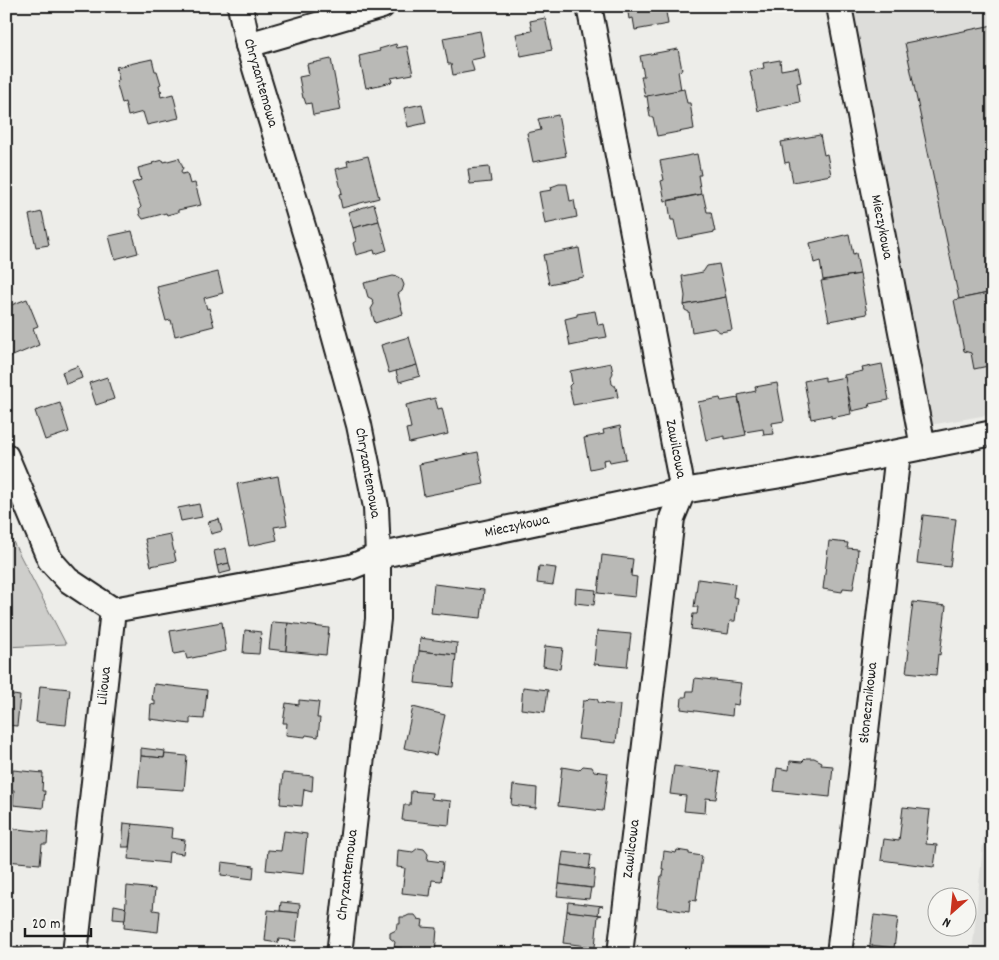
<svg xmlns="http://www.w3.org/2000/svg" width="999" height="960" viewBox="0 0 999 960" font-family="Dekko,sans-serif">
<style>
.built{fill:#ddddda}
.green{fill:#cececb;stroke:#757574}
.building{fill:#b9b9b6;stroke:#1c1c1c}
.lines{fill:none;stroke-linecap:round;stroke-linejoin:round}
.minor-casing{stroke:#1c1c1c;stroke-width:28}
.minor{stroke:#f6f6f2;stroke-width:24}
.labels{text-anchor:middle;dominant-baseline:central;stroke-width:4.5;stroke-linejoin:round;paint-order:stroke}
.street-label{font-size:15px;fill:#1c1c1c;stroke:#f6f6f2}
</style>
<rect width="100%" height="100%" fill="#edede9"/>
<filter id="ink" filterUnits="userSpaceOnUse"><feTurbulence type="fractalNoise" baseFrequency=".02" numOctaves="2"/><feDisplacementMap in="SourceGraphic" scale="10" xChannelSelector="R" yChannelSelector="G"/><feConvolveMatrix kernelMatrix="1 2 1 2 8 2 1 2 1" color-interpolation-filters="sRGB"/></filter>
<g filter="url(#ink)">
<!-- built -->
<g class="built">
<polygon points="846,6 993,6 993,414 930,425"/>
<polygon points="993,746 993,954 972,954"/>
</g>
<!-- green -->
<polygon class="green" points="9,534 66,644 6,647 6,535"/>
<!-- building -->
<g class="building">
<polygon points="627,6 665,6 668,24 635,30 633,18 629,19"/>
<polygon points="545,18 552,50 521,56 516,34 532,31 530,21"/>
<polygon points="993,25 993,292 959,299 905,43"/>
<polygon points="480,31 485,57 471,60 474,71 453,75 451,64 448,64 443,38"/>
<polygon points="396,44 397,48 407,46 413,74 391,78 392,82 366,88 359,56 380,51 379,49"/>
<polygon points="678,49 682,70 678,71 681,90 645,97 641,76 644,76 640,56"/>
<polygon points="152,59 155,71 157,71 161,84 159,85 160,90 162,91 160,92 161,97 173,94 179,118 147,125 143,112 128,116 125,102 122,103 116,81 119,80 116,67"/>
<polygon points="331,59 341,110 313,115 311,103 306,104 304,98 303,98 299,77 309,75 307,64"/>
<polygon points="780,60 781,70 798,67 801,82 797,83 800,102 758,111 750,71 764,68 763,63"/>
<polygon points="684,89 687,103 690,103 694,129 657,136 653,117 650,117 647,96"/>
<polygon points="422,104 426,123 408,127 404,108"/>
<polygon points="558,115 566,156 533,162 527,133 541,130 538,119"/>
<polygon points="820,135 824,155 827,154 831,175 793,182 789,162 785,163 781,142"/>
<polygon points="697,154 701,175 698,175 701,194 665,201 661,181 664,180 660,161"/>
<polygon points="368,156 379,198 342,208 339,194 342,193 336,169 348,166 347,161"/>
<polygon points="179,158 183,168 181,171 182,174 187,173 190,184 195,183 201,205 178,210 178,212 167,215 166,213 143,219 140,215 139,209 141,207 132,183 141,180 138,168 153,164 152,163 163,160 164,162"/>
<polygon points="489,167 491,182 470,184 468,169"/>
<polygon points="559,184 567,184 570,201 574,200 577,217 545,224 539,192 552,190 551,187"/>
<polygon points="703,194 707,212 711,212 715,232 678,239 674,220 671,220 668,201"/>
<polygon points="374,204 379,221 353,228 348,212"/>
<polygon points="42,212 49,245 36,247 29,215"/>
<polygon points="379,221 387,250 375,254 374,250 356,255 353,243 356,241 353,228"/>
<polygon points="132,231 138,253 115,259 109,236"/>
<polygon points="849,234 853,254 856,253 860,274 823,280 820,261 814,263 810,243"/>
<polygon points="579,248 584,277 549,284 543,255"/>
<polygon points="719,264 726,297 684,305 685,296 682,276 703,272 707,266"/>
<polygon points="218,272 223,293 204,298 207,309 209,308 214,326 175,336 171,320 166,321 157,287"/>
<polygon points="860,274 867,314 829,321 821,281"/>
<polygon points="393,276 398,277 402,280 404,285 402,291 398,294 403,314 375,323 371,309 374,304 372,299 368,297 364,283"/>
<polygon points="993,292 993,365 974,369 971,353 964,351 954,300"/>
<polygon points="726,297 732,330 720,332 714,328 692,332 689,312 685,310 684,305"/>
<polygon points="27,299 38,326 33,328 39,345 8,358 6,353 6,307"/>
<polygon points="595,311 598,325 604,324 607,337 589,340 589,342 570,346 565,319 577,316 577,314"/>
<polygon points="409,337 417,365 389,373 381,345"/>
<polygon points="611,363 613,373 611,377 612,384 616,387 618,397 573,405 569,386 572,383 570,371"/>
<polygon points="882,364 889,400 869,404 870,407 852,411 844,375 863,371 862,368"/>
<polygon points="417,365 420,376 399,382 396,371"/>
<polygon points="78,366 82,378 66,384 62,372"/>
<polygon points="107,377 114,399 96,405 89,383"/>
<polygon points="825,377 825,381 845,377 851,414 831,418 831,415 811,419 804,381"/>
<polygon points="777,383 784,421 772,423 774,434 764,435 763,429 745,432 738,395 756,391 755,387"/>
<polygon points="435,398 438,409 442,408 448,434 409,443 406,429 411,428 406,405"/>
<polygon points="720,398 721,401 738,398 746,435 725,439 725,436 706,440 698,402"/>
<polygon points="60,403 69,432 45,440 35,411"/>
<polygon points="620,426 626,459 610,462 609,459 603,460 604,466 590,469 584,438 604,434 603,430"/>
<polygon points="478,452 484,484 424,496 419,464"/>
<polygon points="278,476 287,525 274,527 277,540 249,546 237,484"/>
<polygon points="199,504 202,517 181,521 178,508"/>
<polygon points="923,515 956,519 950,567 917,563"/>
<polygon points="219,519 222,531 211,534 208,522"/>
<polygon points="170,534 176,561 151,566 145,539"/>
<polygon points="829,541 848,543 847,548 858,549 857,561 858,561 853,589 843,588 842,592 823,589"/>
<polygon points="226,548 229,563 217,566 214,551"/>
<polygon points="602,555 633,559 631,576 637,577 635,597 598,593"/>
<polygon points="229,563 231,571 219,574 217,566"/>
<polygon points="539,566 556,568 553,585 537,583"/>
<polygon points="698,579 735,584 733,597 738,598 735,621 730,621 728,634 691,629 693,614 697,614 698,607 694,607"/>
<polygon points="434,584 484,590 481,618 431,613"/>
<polygon points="576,588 596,590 594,605 575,603"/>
<polygon points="913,602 946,606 940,655 938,654 936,675 906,672 909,651 907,650"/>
<polygon points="222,622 226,651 187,659 185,652 174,654 170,631"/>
<polygon points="272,622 288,623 286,651 269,649"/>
<polygon points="288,623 329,628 326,655 286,651"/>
<polygon points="245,630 261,632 259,654 243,653"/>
<polygon points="597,631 631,634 627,667 594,664"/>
<polygon points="420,638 457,643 456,655 419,651"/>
<polygon points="545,646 563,648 560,669 543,666"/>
<polygon points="419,651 456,655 453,687 415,683"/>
<polygon points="695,678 741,683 738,705 733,704 732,716 681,709 682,697 686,697 687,691 693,691"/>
<polygon points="154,684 207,690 204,719 190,718 190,724 150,719 151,704 155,705 155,700 152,700"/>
<polygon points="40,686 70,689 66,725 36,722"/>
<polygon points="523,687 548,690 545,712 521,709"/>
<polygon points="6,694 20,696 17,726 6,725"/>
<polygon points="589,698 597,699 599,703 620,705 616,743 578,739 583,701 586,701"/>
<polygon points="299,700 319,702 317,718 320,718 318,737 306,735 305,737 286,735 287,723 283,723 286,703 299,705"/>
<polygon points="413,707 445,715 436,755 404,748"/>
<polygon points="141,748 165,751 164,758 141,756"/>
<polygon points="165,754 187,756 184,790 138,787 141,756 164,758"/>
<polygon points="806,758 814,758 822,762 821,765 833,766 830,797 774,791 777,768 789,770 790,761 802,762"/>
<polygon points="583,766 592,767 594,771 608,773 603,811 558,806 562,767 579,770"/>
<polygon points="674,766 720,772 716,799 706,798 705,813 684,811 686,796 670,794"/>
<polygon points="13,770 43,773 42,791 45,791 43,808 13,805 14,790 11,789"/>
<polygon points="283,773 313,776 312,791 304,789 302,806 280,804"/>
<polygon points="513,785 537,788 536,808 511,805"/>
<polygon points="411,791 432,793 431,799 451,801 449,825 402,820 404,805 410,805"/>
<polygon points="903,807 930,810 926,844 937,845 934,867 881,860 884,839 899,841"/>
<polygon points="124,823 132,824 129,847 122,847"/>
<polygon points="132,824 172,828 171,838 185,840 183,854 169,852 168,863 128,859"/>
<polygon points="6,828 48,832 47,844 42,844 40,864 6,861"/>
<polygon points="284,831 307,834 303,874 266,870 268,850 281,851"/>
<polygon points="418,848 424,849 428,854 427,860 443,862 441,881 432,880 430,896 402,893 405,868 397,867 398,850 413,852"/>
<polygon points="677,850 689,852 689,854 702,856 696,901 690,900 689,912 657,907 661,876 663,876 664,869 662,869 664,851 676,853"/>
<polygon points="563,852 591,855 589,869 561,865"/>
<polygon points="222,862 254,866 253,879 221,875"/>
<polygon points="561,865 595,870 593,888 559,884"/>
<polygon points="559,884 591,888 589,899 557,896"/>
<polygon points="127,886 155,889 153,910 160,911 158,932 124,928"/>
<polygon points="281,902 300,904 299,913 280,911"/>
<polygon points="568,902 603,906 599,907 598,915 567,911"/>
<polygon points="114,905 124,907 126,909 125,920 113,919"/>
<polygon points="268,910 299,913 296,941 279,939 278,943 265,941"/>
<polygon points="567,911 602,915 598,916 595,947 563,943"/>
<polygon points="409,915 415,915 418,919 423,920 422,927 437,928 435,954 401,954 402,948 394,947 395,942 390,938 390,933 396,930 397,924 400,924 400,917 405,917"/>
<polygon points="874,915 898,918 894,948 870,945"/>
<polygon points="6,947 40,951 40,954 6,954"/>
<polygon points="651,950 683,954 651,954"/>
</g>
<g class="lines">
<defs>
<g id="minor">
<polyline points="240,6 248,45 315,266 359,425 376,507 378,556 378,619 339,954"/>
<polyline points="589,6 683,491 672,518 620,954"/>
<polyline points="839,6 923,447"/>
<polyline points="248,45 382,6"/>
<polyline points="6,456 50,560 68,580 113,610"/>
<polyline points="113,610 351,567 378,556 683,491 788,474 993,433"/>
<polyline points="75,954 113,610"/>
<polyline points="839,954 859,792 898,453"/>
</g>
</defs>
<!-- minor casing -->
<use href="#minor" class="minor-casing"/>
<!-- minor -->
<use href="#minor" class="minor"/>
</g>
</g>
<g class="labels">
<!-- street labels -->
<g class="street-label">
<text transform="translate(260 83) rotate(74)">Chryzantemowa</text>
<text transform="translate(881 227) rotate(79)">Mieczykowa</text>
<text transform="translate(675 449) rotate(79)">Zawilcowa</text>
<text transform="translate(367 473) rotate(80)">Chryzantemowa</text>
<text transform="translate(517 527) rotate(-12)">Mieczykowa</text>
<text transform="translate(105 686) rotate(-84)">Liliowa</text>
<text transform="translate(869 703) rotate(-84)">Słonecznikowa</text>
<text transform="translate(632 849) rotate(-83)">Zawilcowa</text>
<text transform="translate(348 875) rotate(-83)">Chryzantemowa</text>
</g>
</g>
<!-- margin -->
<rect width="999" height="960" fill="none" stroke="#f6f6f2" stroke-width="25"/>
<rect x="12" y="12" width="974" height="935" fill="none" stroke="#1c1c1c" stroke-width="2" filter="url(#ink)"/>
<!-- north arrow -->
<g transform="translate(952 912) rotate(207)"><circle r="24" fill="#f6f6f2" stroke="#9f9f9c"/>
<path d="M0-4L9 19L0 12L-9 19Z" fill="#c8321e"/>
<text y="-8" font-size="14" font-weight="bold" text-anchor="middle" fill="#1c1c1c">N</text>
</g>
<!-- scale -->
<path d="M25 928v8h66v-8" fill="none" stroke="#1c1c1c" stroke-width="2.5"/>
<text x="32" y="928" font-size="15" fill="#1c1c1c" stroke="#f6f6f2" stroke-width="4" paint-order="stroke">20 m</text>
</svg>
